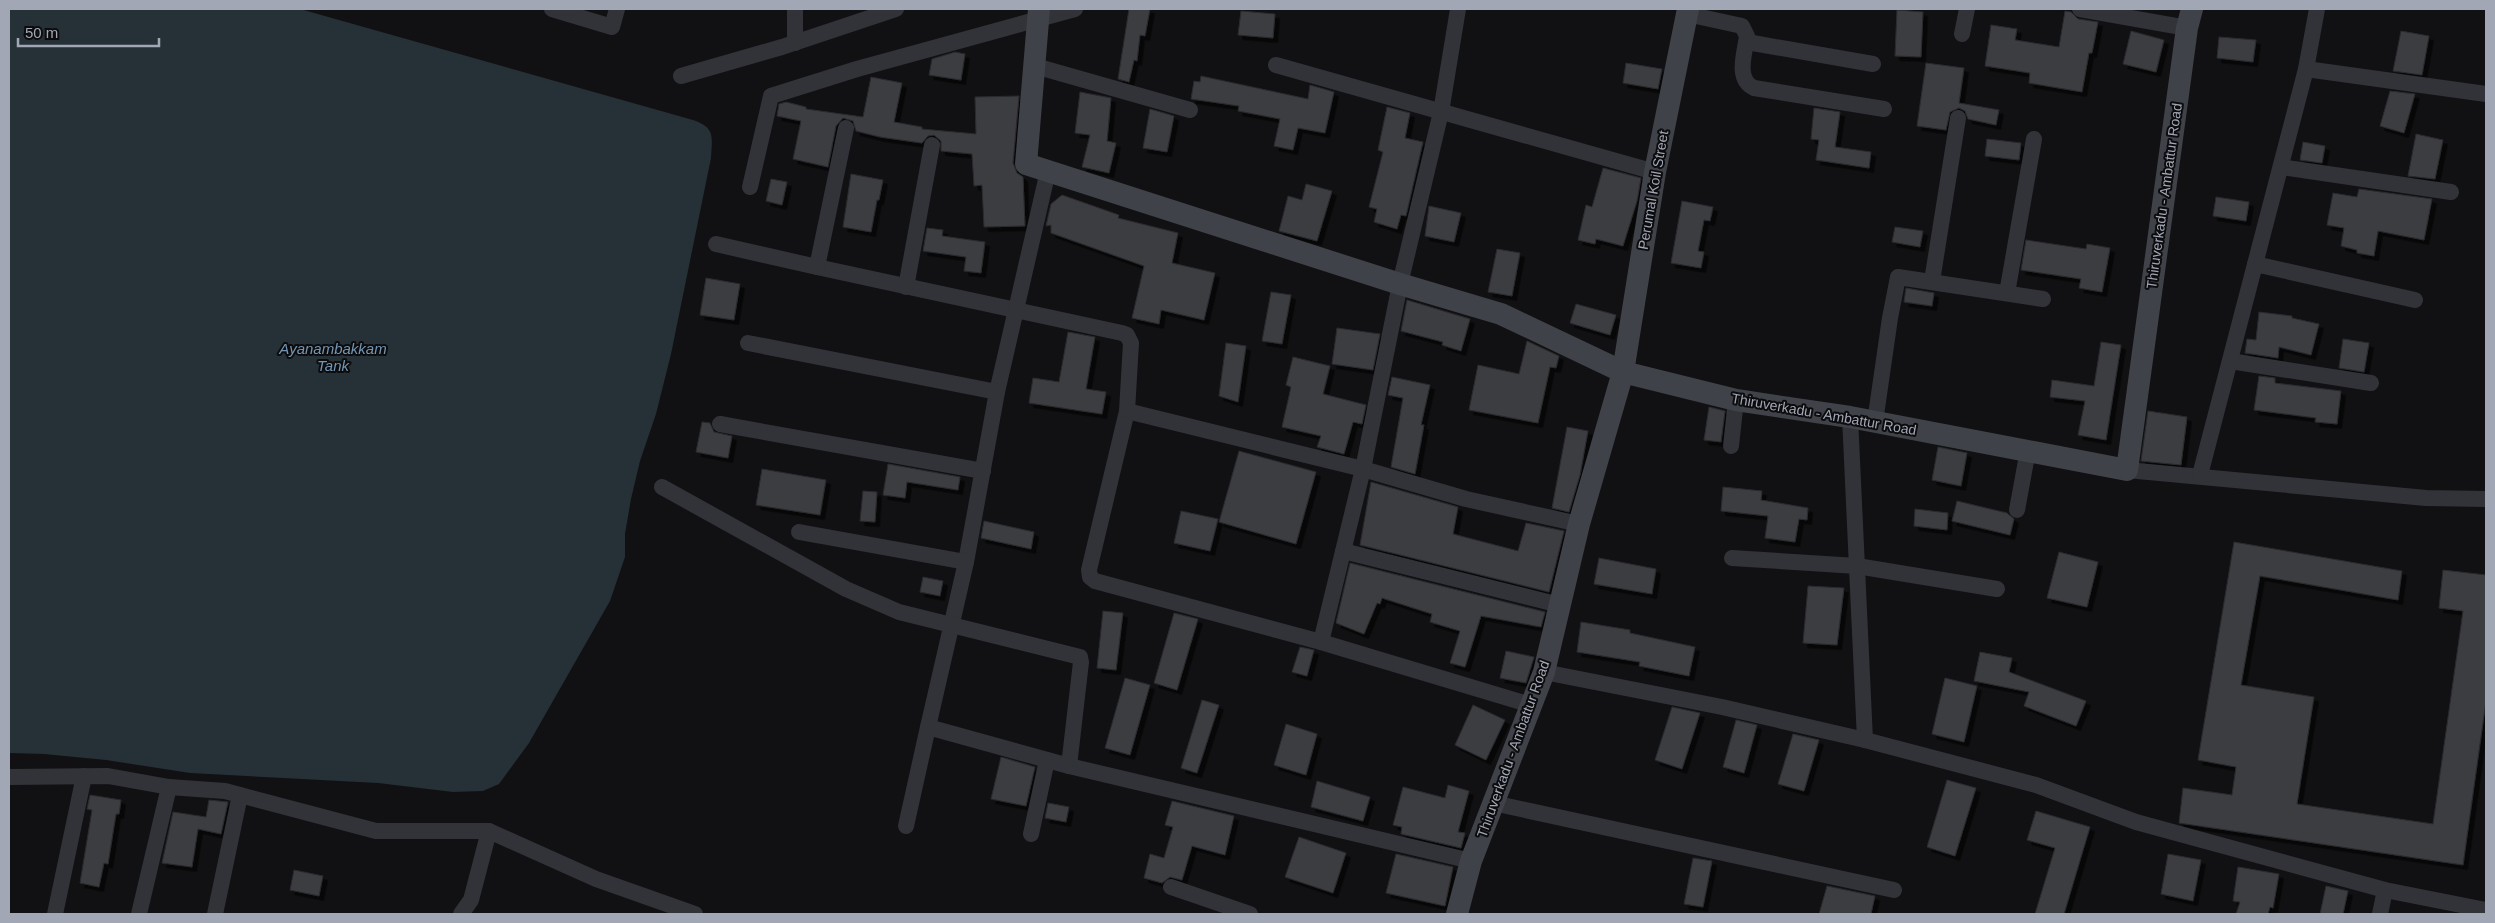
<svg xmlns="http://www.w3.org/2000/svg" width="2495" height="923" viewBox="0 0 2495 923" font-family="Helvetica,sans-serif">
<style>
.water{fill:#263037}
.building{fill:#3a3c41;stroke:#2b2b2f;filter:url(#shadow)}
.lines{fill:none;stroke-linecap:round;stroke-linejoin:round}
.street{stroke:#323338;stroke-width:16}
.secondary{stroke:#3f4248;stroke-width:22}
.labels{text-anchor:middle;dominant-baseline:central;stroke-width:4;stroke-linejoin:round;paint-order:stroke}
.street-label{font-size:14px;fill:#a1a7b5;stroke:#0c0c0e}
.water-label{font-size:15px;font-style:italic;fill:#7496b3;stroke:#0c0c0e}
</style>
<defs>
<filter id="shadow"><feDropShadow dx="4.5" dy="4.5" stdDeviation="0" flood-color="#0009"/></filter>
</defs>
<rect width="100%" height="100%" fill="#111113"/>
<!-- water -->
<path class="water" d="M9,9H300L693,120C716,128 712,137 711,158L671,354L656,414L640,461L631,499L625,534V557L610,601L529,743L499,784L483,791L453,792L378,783L190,773L106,760L44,754L9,753Z"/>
<!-- building -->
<g class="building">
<polygon points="1129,9 1150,9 1145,36 1140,35 1137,61 1134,60 1129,82 1118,79"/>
<polygon points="1897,10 1923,12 1921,57 1895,56"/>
<polygon points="1241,11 1275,14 1273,38 1238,35"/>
<polygon points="2065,11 2071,12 2078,19 2098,22 2092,53 2089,53 2082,92 2029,83 2030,73 1985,66 1991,25 2017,29 2015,40 2059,47"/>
<polygon points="2131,31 2164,40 2156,72 2123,64"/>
<polygon points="2401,31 2429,36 2422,75 2393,71"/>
<polygon points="2219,37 2256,40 2253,62 2217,58"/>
<polygon points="955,52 965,54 961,80 929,75 932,59"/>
<polygon points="1626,63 1662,69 1658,89 1623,83"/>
<polygon points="1926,63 1964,68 1959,103 1999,110 1996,125 1968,119 1965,111 1959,108 1950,112 1946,130 1917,126"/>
<polygon points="1201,76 1308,99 1310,85 1334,92 1325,133 1298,128 1293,150 1274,146 1280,119 1238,111 1239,106 1191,99 1194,81 1200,82"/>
<polygon points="871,77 902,83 894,122 922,127 922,129 976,134 975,97 1019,96 1013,163 1017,173 1023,177 1025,226 984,227 982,185 974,186 972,154 941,151 941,141 934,135 928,136 922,143 880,137 856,131 853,121 843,118 836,126 828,167 793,159 801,121 777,116 779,104 786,102 806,107 806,109 863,117"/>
<polygon points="2390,91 2415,94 2404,133 2380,126"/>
<polygon points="1080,92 1111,98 1107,141 1116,143 1109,173 1082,167 1090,135 1075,133"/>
<polygon points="1387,107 1410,113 1405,138 1423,142 1406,216 1401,215 1397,229 1374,222 1377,209 1369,207 1383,152 1378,150"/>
<polygon points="1814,108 1840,112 1835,147 1871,152 1869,168 1816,160 1819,140 1811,139"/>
<polygon points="1150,109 1174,116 1167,152 1143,148"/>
<polygon points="2416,134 2443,140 2435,179 2408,176"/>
<polygon points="1987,139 2021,143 2019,160 1985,156"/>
<polygon points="2303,142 2325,146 2322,163 2300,160"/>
<polygon points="1603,168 1641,178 1637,201 1623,246 1596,239 1595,244 1578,240 1586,205 1592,207"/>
<polygon points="851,174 883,180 879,200 877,200 871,232 843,227"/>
<polygon points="771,179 787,182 782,205 766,201"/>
<polygon points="1306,184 1332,191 1317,241 1279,231 1288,196 1302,200"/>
<polygon points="2359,189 2432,199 2424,240 2378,231 2374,256 2357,253 2357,250 2341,246 2344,228 2327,225 2333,193 2357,197"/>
<polygon points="1062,195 1119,215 1118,218 1178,233 1172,263 1215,273 1204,320 1161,310 1159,324 1132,318 1144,266 1051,233 1051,225 1046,226 1051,204"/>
<polygon points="2216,197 2249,202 2246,221 2213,216"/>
<polygon points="1682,201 1713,207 1710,221 1704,220 1698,251 1704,252 1701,268 1671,263"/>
<polygon points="1429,206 1461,213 1454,242 1425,236"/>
<polygon points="1895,227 1923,231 1920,247 1892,242"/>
<polygon points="927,228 943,230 942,236 985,242 981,273 964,271 966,257 923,251"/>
<polygon points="2026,240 2086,249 2087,244 2110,248 2102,292 2079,288 2081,279 2021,270"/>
<polygon points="1497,249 1520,253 1512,296 1488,292"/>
<polygon points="706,278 740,284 734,320 700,315"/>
<polygon points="1906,288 1934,293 1932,306 1904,302"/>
<polygon points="1271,292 1291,295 1282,344 1262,341"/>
<polygon points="1407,300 1470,319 1461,351 1442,345 1443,342 1401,331"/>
<polygon points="1576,304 1616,315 1610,335 1570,323"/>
<polygon points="2259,312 2292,316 2292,318 2319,324 2311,355 2279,347 2278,358 2245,353 2247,339 2256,340"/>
<polygon points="1337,328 1380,334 1373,370 1332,364"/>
<polygon points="1068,332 1095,337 1086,389 1106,392 1102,414 1029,403 1033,378 1059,382"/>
<polygon points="2343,339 2369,343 2364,372 2339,368"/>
<polygon points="1527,341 1559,356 1556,368 1550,367 1538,423 1469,410 1478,365 1519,374"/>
<polygon points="2101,342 2121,345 2106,440 2078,435 2085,401 2050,397 2052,380 2094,386"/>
<polygon points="1226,343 1246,346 1238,402 1219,396"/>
<polygon points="1293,357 1330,366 1323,394 1366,405 1362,424 1353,422 1344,454 1317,447 1321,436 1282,427 1291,387 1286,385"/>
<polygon points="2259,376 2275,378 2275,383 2341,391 2337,424 2315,422 2316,418 2254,410"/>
<polygon points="1392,377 1430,385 1421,425 1424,425 1415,474 1391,467 1403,398 1388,395"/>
<polygon points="1709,407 1725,411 1721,442 1704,440"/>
<polygon points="2148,411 2187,417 2181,465 2141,461"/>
<polygon points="702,422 710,423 714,432 732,436 728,458 696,452"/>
<polygon points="1567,427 1588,431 1580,475 1569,512 1552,508"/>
<polygon points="1938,447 1967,453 1961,486 1932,480"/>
<polygon points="1239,451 1316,472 1296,544 1219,522"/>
<polygon points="888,464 960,477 958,490 907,482 905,498 883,495"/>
<polygon points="762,469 826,480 820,515 756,505"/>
<polygon points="1371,482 1458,507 1453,534 1518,551 1526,523 1564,531 1549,592 1360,545"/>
<polygon points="1723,487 1762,491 1761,500 1808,508 1807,520 1799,519 1795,542 1765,538 1768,516 1721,511"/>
<polygon points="863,491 877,492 875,522 860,521"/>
<polygon points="1957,501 2007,513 2014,519 2010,535 1952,521"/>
<polygon points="1915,509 1948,513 1947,530 1914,526"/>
<polygon points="1181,511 1218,519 1210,551 1174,543"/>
<polygon points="984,521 1034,532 1031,549 981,538"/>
<polygon points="2234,542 2402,571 2398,600 2260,576 2241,685 2314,697 2297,804 2433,824 2463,611 2439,608 2443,570 2486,575 2486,701 2463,865 2179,823 2183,788 2232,795 2236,767 2198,760"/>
<polygon points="2059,552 2098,562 2087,607 2047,598"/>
<polygon points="1599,558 1656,569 1652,594 1594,584"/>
<polygon points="1350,563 1545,612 1541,627 1481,616 1465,667 1450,663 1460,631 1430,622 1432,614 1382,598 1380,604 1377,603 1364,634 1336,623"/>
<polygon points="923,577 943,581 940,596 920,592"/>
<polygon points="1808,586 1844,588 1837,645 1803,643"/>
<polygon points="1103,611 1123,613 1116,670 1097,668"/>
<polygon points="1174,613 1198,619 1177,690 1154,683"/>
<polygon points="1581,622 1630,630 1630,633 1695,647 1689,676 1639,666 1640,662 1577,652"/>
<polygon points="1300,647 1314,650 1307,676 1292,672"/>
<polygon points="1506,651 1534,657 1526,683 1500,678"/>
<polygon points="1980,652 2012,658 2009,672 2086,701 2076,726 2024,706 2029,692 1974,681"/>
<polygon points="1125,678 1150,685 1130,755 1105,748"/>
<polygon points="1945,678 1977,686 1964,742 1932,734"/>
<polygon points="1202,700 1219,705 1197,773 1181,768"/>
<polygon points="1473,705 1505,720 1486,760 1455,745"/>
<polygon points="1672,707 1700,713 1682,769 1655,760"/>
<polygon points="1736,720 1757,725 1744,773 1723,767"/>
<polygon points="1286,724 1317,734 1306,775 1274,765"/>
<polygon points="1793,734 1819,740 1804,791 1778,784"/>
<polygon points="1001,757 1035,767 1026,806 991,799"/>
<polygon points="1947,780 1976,788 1955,856 1927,847"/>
<polygon points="1317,781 1370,797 1363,821 1311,807"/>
<polygon points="1448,785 1469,791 1458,832 1465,833 1461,848 1401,834 1402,827 1393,825 1403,787 1445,798"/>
<polygon points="90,795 121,800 119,814 116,814 108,864 104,863 99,887 80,883 92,810 87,809"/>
<polygon points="209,800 228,802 221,834 198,829 192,867 162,863 173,812 206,817"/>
<polygon points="1172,801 1234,816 1225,855 1192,846 1182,880 1170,877 1162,883 1144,878 1150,854 1164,858 1173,827 1165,825"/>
<polygon points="1048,803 1069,807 1066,822 1045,818"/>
<polygon points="2036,811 2090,827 2064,914 2035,914 2055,848 2027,840"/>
<polygon points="1299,837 1346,853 1333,893 1285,877"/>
<polygon points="1396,854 1453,867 1445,906 1386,893"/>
<polygon points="2168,854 2201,860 2193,901 2161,894"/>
<polygon points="1693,858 1712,861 1703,907 1684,904"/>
<polygon points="2238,867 2279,874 2273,908 2270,907 2268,914 2236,914 2240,902 2233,901"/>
<polygon points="294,870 323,876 319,896 290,890"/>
<polygon points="1827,886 1875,896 1871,914 1819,914"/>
<polygon points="2326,886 2348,891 2343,914 2320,914"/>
</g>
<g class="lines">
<!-- street -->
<g class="street">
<polyline points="552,9 612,27 617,9"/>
<polyline points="2080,9 2187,28"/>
<path d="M1687,14L1742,26L1747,36C1745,53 1735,79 1754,88L1884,109"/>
<polyline points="1962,34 1967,9"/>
<polyline points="1747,42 1873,64"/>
<polyline points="795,43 795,9"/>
<polyline points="1276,65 1655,172"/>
<polyline points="1035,66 1190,110"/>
<polyline points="2306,69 2317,9"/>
<polyline points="681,76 782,47 896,9"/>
<polyline points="846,128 817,267 1122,333 1127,335 1131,343 1127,411 1089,570 1090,577 1095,581 1321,642 1531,705"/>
<polyline points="2281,167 2451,192"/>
<polyline points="1048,171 997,392 966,562 928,727 1069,766 1471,861"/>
<polyline points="750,187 771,96 857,69 1075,9"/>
<polyline points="716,244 817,267"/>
<polyline points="2255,264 2415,300"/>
<polyline points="1932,281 1958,118"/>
<polyline points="906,287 932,145"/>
<polyline points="2007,293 2034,139"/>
<polyline points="748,343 997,392"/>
<polyline points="2230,361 2371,383"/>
<polyline points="1127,411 1363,469 1466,499 1579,524"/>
<polyline points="1850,417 1865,740 2036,785 2136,822 2385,890 2486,910"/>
<polyline points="1875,422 1890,318 1898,277 2043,299"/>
<polyline points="720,424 983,471"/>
<polyline points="1731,446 1736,400"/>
<polyline points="2127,470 2426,498 2486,499"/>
<polyline points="2200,475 2306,69 2486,94"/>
<polyline points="662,487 846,589 899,612 1080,657 1081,662 1069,766"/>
<polyline points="2017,510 2028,450"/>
<polyline points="799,532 966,562"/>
<polyline points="1343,551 1560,605"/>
<polyline points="1732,558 1857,566 1997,589"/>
<polyline points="1321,642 1363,469 1400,284 1441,112 1458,9"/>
<polyline points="1544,672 1722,707 1865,740"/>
<polyline points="9,777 108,776 169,787 225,791 376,831 489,831 596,879 695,914"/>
<polyline points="1493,803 1894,890"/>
<polyline points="906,826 928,727"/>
<polyline points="1031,834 1047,760"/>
<polyline points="1171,887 1250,914"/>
<polyline points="55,914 84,776"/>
<polyline points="139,914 169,787"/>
<polyline points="215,914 240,795"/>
<polyline points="461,914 471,900 489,831"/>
<polyline points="2380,914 2385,890"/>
</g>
<!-- secondary -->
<g class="secondary">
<polyline points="1039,9 1026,164 1400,284 1501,314 1623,372 1736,400 1850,417 2127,470 2187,28 2192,9"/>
<polyline points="1457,914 1471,861 1544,672 1579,524 1623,372 1655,172 1688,9"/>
</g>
</g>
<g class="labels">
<!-- street labels -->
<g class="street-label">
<text transform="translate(1653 190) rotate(-80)">Perumal Koil Street</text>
<text transform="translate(2164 196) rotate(-82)">Thiruverkadu - Ambattur Road</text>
<text transform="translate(1824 414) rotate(10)">Thiruverkadu - Ambattur Road</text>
<text transform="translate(1513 749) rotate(-70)">Thiruverkadu - Ambattur Road</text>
</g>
<!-- water labels -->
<g class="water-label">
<text x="333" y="348">Ayanambakkam<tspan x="333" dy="17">Tank</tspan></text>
</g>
</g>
<!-- border -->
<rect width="2495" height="923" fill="none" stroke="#a1a7b5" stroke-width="20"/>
<!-- scale -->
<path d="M18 38v8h141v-8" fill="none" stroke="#a1a7b5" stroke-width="2.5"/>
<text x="25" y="38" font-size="15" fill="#a1a7b5" stroke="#0c0c0e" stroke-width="4" paint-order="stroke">50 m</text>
</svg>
